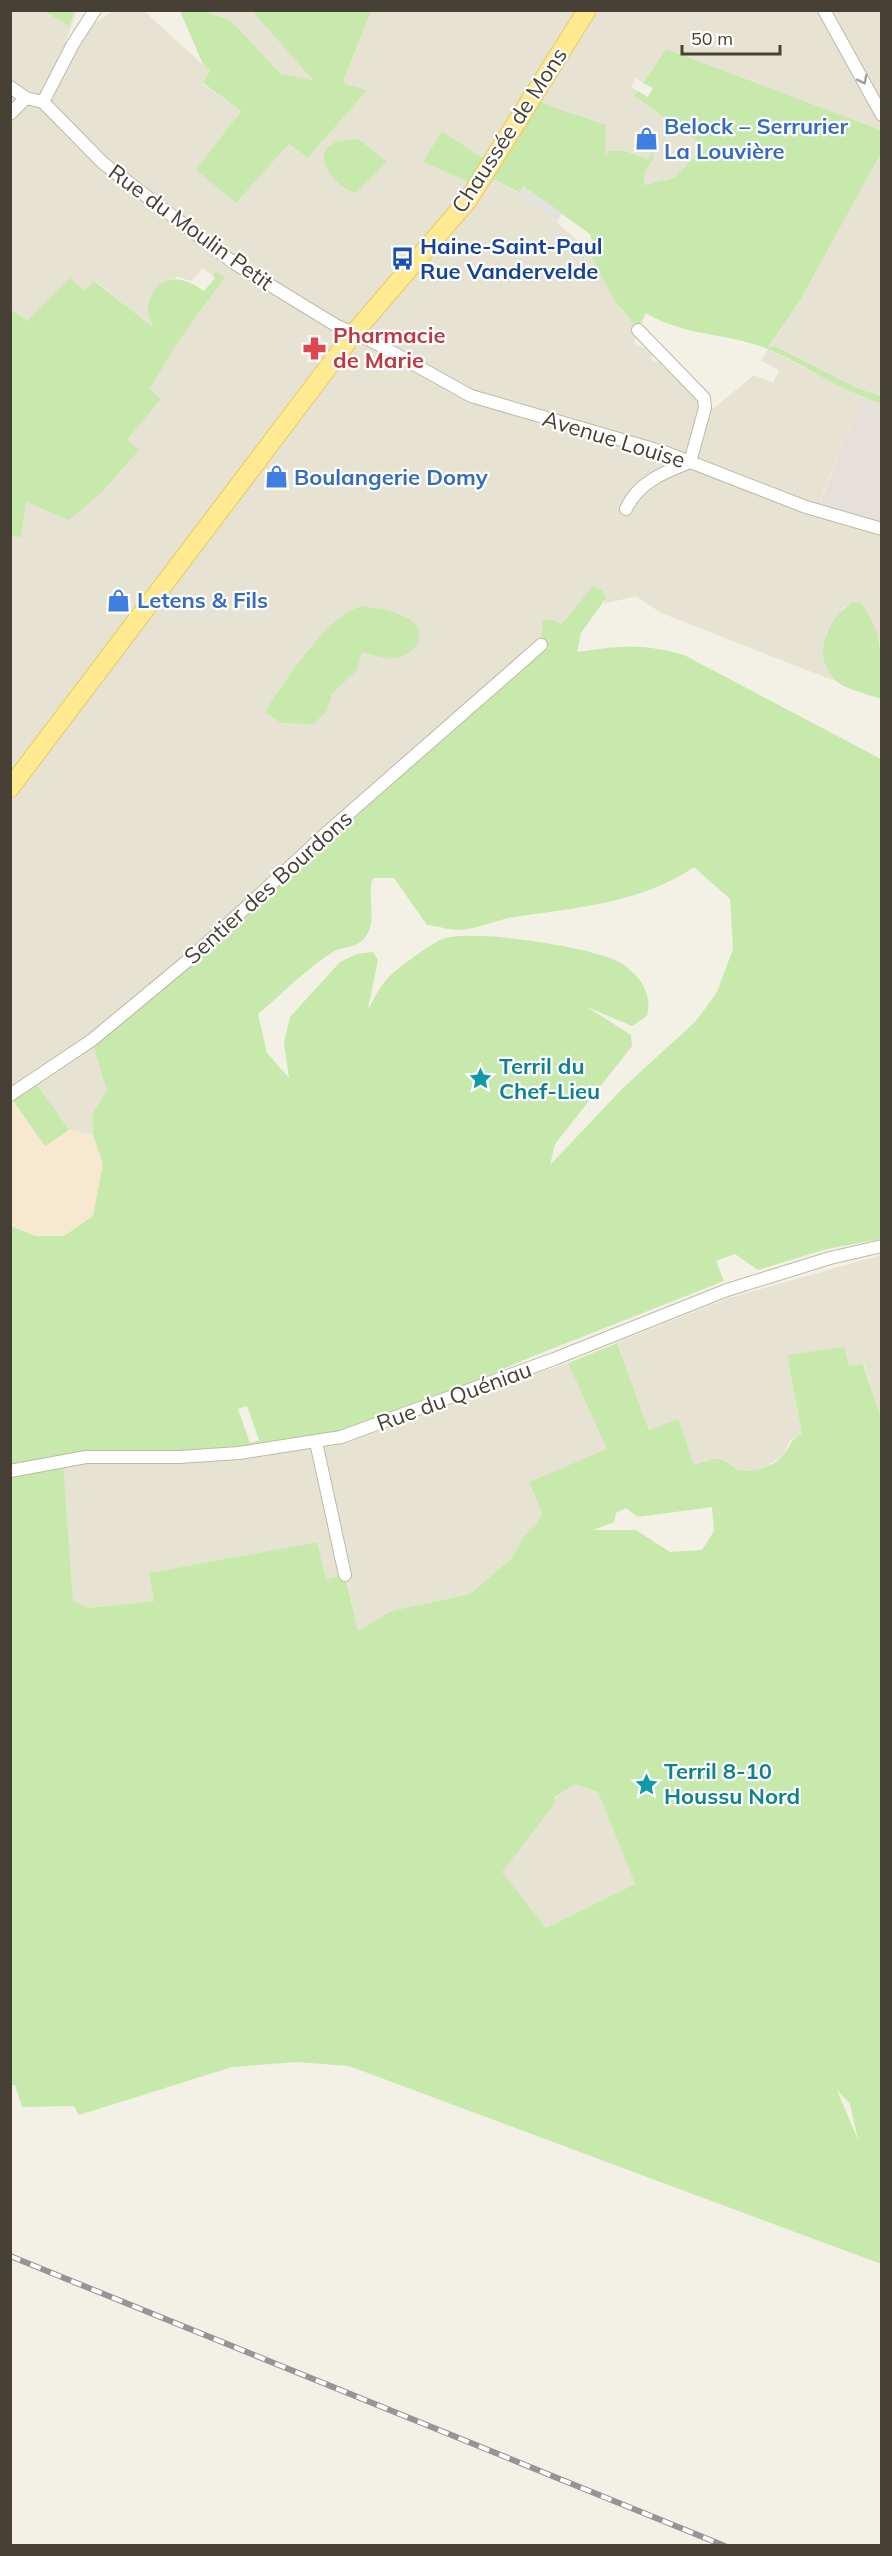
<svg xmlns="http://www.w3.org/2000/svg" width="892" height="2556" viewBox="0 0 892 2556" font-family="Mulish,sans-serif">
<style>
.residential{fill:#e7e3d3}
.commercial{fill:#f6e9cf}
.industrial{fill:#e5e1da}
.green{fill:#c8e9ac;fill-rule:evenodd}
.parking{fill:#e4e2de}
.lines{fill:none;stroke-linecap:round;stroke-linejoin:round}
.street-casing{stroke:#bfb9a7;stroke-width:14}
.primary-casing{stroke:#e8cb5f;stroke-width:20}
.street{stroke:#fff;stroke-width:12}
.primary{stroke:#ffea92;stroke-width:18}
.rail-casing{stroke:#959595;stroke-width:6}
.rail{stroke:#fff;stroke-width:4;stroke-dasharray:11;stroke-linecap:butt}
.oneway{stroke:#a2a09a}
.labels{text-anchor:middle;dominant-baseline:central;stroke-width:4.5;stroke-linejoin:round;paint-order:stroke}
.shop-label{font-size:22px;font-weight:bold;fill:#366cbe;stroke:#fff;text-anchor:start}
.street-label{font-size:22px;fill:#464134;stroke:#fff}
.transit-label{font-size:22px;font-weight:bold;fill:#164399;stroke:#fff;text-anchor:start}
.health-label{font-size:22px;font-weight:bold;fill:#be3a42;stroke:#fff;text-anchor:start}
.culture-label{font-size:22px;font-weight:bold;fill:#0d838f;stroke:#fff;text-anchor:start}
</style>
<rect width="100%" height="100%" fill="#f3f0e5"/>
<!-- residential -->
<g class="residential">
<polygon points="11,11 77,11 65,42 73,44 92,25 113,11 144,11 210,71 203,84 241,111 197,170 236,203 289,144 308,158 366,91 345,84 344,79 371,11 881,11 881,133 666,49 643,83 636,78 631,87 638,91 635,97 704,146 674,178 644,185 645,171 654,159 651,150 648,159 625,151 604,157 552,107 543,104 492,164 442,131 486,175 529,199 582,244 596,262 613,298 638,330 634,343 653,352 651,360 663,363 662,367 667,368 700,401 708,413 754,375 773,383 779,370 761,361 768,349 801,299 881,153 881,396 857,388 775,346 768,349 861,397 881,403 881,408 860,402 819,503 881,528 881,646 868,612 852,602 843,608 826,633 825,666 835,681 661,613 636,596 604,604 606,598 107,1091 93,1112 93,1135 69,1130 33,1080 11,1095 11,535 21,538 26,502 48,511 139,450 127,440 161,399 150,389 176,345 225,277 216,271 213,276 203,268 191,281 178,277 164,281 152,321 154,328 95,281 85,292 27,321 11,309"/>
<polygon points="203,11 252,11 314,80 281,74 231,22"/>
<polygon points="881,1255 881,1422 864,1364 849,1366 787,1355 802,1434 790,1441 784,1454 760,1472 739,1471 727,1461 694,1465 649,1430 617,1342 729,1298"/>
<polygon points="568,1363 608,1449 529,1482 542,1514 536,1525 524,1536 512,1558 470,1594 391,1611 358,1631 346,1576 326,1580 317,1542 150,1573 154,1601 88,1608 73,1600 63,1461 179,1457 382,1422"/>
<polygon points="575,1784 598,1792 635,1884 546,1928 501,1872 556,1802 554,1799"/>
</g>
<!-- commercial -->
<polygon class="commercial" points="10,1098 45,1145 69,1130 93,1135 103,1164 93,1216 64,1236 35,1236 11,1226"/>
<!-- industrial -->
<polygon class="industrial" points="860,402 881,408 881,528 817,510"/>
<!-- green -->
<g class="green">
<polygon points="44,11 44,10 74,11 69,26"/>
<polygon points="180,11 203,11 231,21 281,74 313,80 252,11 371,11 344,79 345,84 367,90 308,158 289,144 236,203 196,170 241,111 203,83 210,71 203,64"/>
<path d="M666,49L880,130L881,153L801,299L768,348L775,346L857,388L881,396V403C841,392 808,366 770,350C732,333 685,337 646,313L638,330L613,298L589,252L594,248L590,234L523,186L520,193L486,175L478,186L423,162L442,131L492,164L533,98L552,107L606,125L605,157L609,151H625L648,159L652,149L654,159L645,171L644,185L674,178L704,146L634,96L638,91L648,97L653,88L643,83Z"/>
<path d="M358,139L387,162L356,193C339,189 308,158 334,143C340,140 351,140 358,139Z"/>
<path d="M216,271L225,277L176,345L150,389L161,399L127,440L139,450L100,494L69,520L26,502L21,538L11,535V309L27,321L70,278L85,291L94,281L153,327C152,321 147,315 148,309C153,273 180,273 204,291L215,278L213,276Z"/>
<path d="M593,586L602,590L606,598L581,633L577,652C618,646 644,643 684,655L881,759V1239L827,1249L758,1270L735,1254L716,1261L724,1281L531,1357L382,1422L316,1442L63,1461L73,1600L88,1608L154,1601L149,1573L317,1542L326,1579L345,1575L358,1631L391,1611L470,1594L512,1558L524,1536L536,1525L542,1514L529,1482L607,1449L568,1363L617,1343L649,1430L678,1419L694,1465C717,1458 720,1454 739,1471C756,1471 771,1469 783,1455C793,1445 786,1443 802,1434L787,1355L844,1347L849,1366L863,1364L882,1422L881,2264L349,2066L297,2062L232,2067L79,2115L74,2106L22,2107L15,2085H11V1226L35,1236H64L93,1216L103,1164L93,1135V1112L107,1091L92,1040L540,646L543,620H554L561,625ZM694,867L730,899L733,949L717,992L696,1021L623,1088L550,1165L555,1144L632,1046L631,1035L587,1007L632,1026L647,1016C653,993 640,976 621,963C596,947 466,927 440,940C427,947 398,967 388,978C380,986 374,999 368,1009L378,960L373,952L357,954L340,962L290,1017L284,1043L289,1078L267,1053L258,1014C281,995 308,967 333,952C345,945 358,949 366,936C378,918 366,895 373,878H394L427,925C438,926 449,930 459,930C477,929 496,920 514,917C574,908 642,903 694,867ZM247,1406L259,1440L250,1443L238,1409ZM712,1507L714,1531L702,1550L670,1552L636,1530H593L614,1522L616,1513L626,1508L638,1517ZM575,1784L598,1792L635,1884L546,1928L502,1872L556,1802L554,1798ZM837,2090L850,2104L858,2140Z"/>
<path d="M852,602L861,603C884,632 882,664 881,699C868,694 843,689 834,679C811,654 828,619 852,602Z"/>
<path d="M362,606C382,610 428,613 418,644C397,666 388,658 362,652L357,670L332,694L327,711L313,724L281,723L266,712L273,698C296,669 326,616 362,606Z"/>
<polygon points="33,1079 69,1130 45,1146 11,1098"/>
</g>
<!-- parking -->
<polygon class="parking" points="523,186 562,213 557,222 520,193"/>
<g class="lines">
<defs>
<g id="street">
<polyline points="824,10 882,115"/>
<polyline points="10,87 26,98 43,102"/>
<polyline points="43,102 103,163 234,263 337,326 372,341 471,396 667,453 806,507 882,529"/>
<polyline points="43,102 73,44 95,10"/>
<polyline points="10,114 26,98"/>
<polyline points="638,330 704,398 705,408 690,462"/>
<path d="M626,509C638,482 665,472 690,462"/>
<polyline points="10,1095 92,1040 192,957 331,829 541,645"/>
<polyline points="316,1442 345,1575"/>
<polyline points="10,1471 86,1457 179,1457 239,1453 341,1437 554,1359 727,1290 830,1258 882,1246"/>
</g>
<polyline id="primary" points="10,788 354,333 468,200 587,10"/>
</defs>
<!-- street casing -->
<use href="#street" class="street-casing"/>
<!-- primary casing -->
<use href="#primary" class="primary-casing"/>
<!-- street -->
<use href="#street" class="street"/>
<!-- primary -->
<use href="#primary" class="primary"/>
<defs>
<polyline id="rail" points="10,2256 725,2546"/>
</defs>
<!-- rail casing -->
<use href="#rail" class="rail-casing"/>
<!-- rail -->
<use href="#rail" class="rail"/>
</g>
<!-- one-way arrows -->
<defs><path id="oneway-chevron" d="M-2-3.5L2.5 0L-2 3.5" fill="none" stroke-width="1.6" stroke-linecap="round" stroke-linejoin="round" transform="scale(1.5)"/></defs>
<use class="oneway" href="#oneway-chevron" transform="translate(863 80) rotate(63)"/>
<!-- icons -->
<defs>
<symbol id="shop-bare" viewBox="-9 -9 18 18"><path d="M-5-2.5h2.3a2.7 3.5 0 0 1 5.4 0H5L5.5 6h-11ZM-1.5-2.5h3a1.5 2.3 0 0 0-3 0Z" fill="#3f7fe0" stroke="#fff" stroke-width="2.5" paint-order="stroke"/></symbol>
<symbol id="bus-bare" viewBox="-9 -9 18 18"><path d="M-5-6H5V4H4V6H2V4H-2V6H-4V4H-5ZM-3.5-4V0h7V-4ZM-3.5 1.2v1.5H-2V1.2ZM2 1.2v1.5H3.5V1.2Z" fill="#1a4fb4" stroke="#fff" stroke-width="2.5" paint-order="stroke"/></symbol>
<symbol id="pharmacy-bare" viewBox="-9 -9 18 18"><path d="M-2-6h4v4h4v4h-4v4h-4v-4h-4v-4h4Z" fill="#e0444e" stroke="#fff" stroke-width="2.5" paint-order="stroke"/></symbol>
<symbol id="sight-bare" viewBox="-9 -9 18 18"><path d="M0-6L1.8-2.2L6-1.7L2.9 1.2L3.7 5.4L0 3.3L-3.7 5.4L-2.9 1.2L-6-1.7L-1.8-2.2Z" fill="#0f9aa8" stroke="#fff" stroke-width="2.5" paint-order="stroke"/></symbol>
</defs>
<g fill-rule="evenodd">
<use href="#shop-bare" x="630" y="122" width="33" height="33"/>
<use href="#bus-bare" x="386" y="242" width="33" height="33"/>
<use href="#pharmacy-bare" x="298" y="332" width="33" height="33"/>
<use href="#shop-bare" x="260" y="460" width="33" height="33"/>
<use href="#shop-bare" x="102" y="584" width="33" height="33"/>
<use href="#sight-bare" x="464" y="1062" width="33" height="33"/>
<use href="#sight-bare" x="630" y="1768" width="33" height="33"/>
</g>
<g class="labels">
<!-- shop labels -->
<g class="shop-label">
<text x="664" y="126">Belock – Serrurier<tspan x="664" dy="25">La Louvière</tspan></text>
<text x="294" y="477">Boulangerie Domy</text>
<text x="137" y="600">Letens &amp; Fils</text>
</g>
<!-- street labels -->
<g class="street-label">
<text transform="translate(509 130) rotate(-57)">Chaussée de Mons</text>
<text transform="translate(191 227) rotate(36)">Rue du Moulin Petit</text>
<text transform="translate(614 439) rotate(17)">Avenue Louise</text>
<text transform="translate(268 887) rotate(-42)">Sentier des Bourdons</text>
<text transform="translate(454 1396) rotate(-20)">Rue du Quéniau</text>
</g>
<!-- transit labels -->
<g class="transit-label">
<text x="420" y="246">Haine-Saint-Paul<tspan x="420" dy="25">Rue Vandervelde</tspan></text>
</g>
<!-- health labels -->
<g class="health-label">
<text x="333" y="335">Pharmacie<tspan x="333" dy="25">de Marie</tspan></text>
</g>
<!-- culture labels -->
<g class="culture-label">
<text x="499" y="1066">Terril du<tspan x="499" dy="25">Chef-Lieu</tspan></text>
<text x="664" y="1771">Terril 8-10<tspan x="664" dy="25">Houssu Nord</tspan></text>
</g>
</g>
<!-- border -->
<rect width="892" height="2556" fill="none" stroke="#464134" stroke-width="24"/>
<!-- scale -->
<path d="M682 45v9h98v-9" fill="none" stroke="#464134" stroke-width="3"/>
<text x="691" y="45" font-size="18" fill="#464134" stroke="#ffffff" stroke-width="4.5" paint-order="stroke">50 m</text>
</svg>
